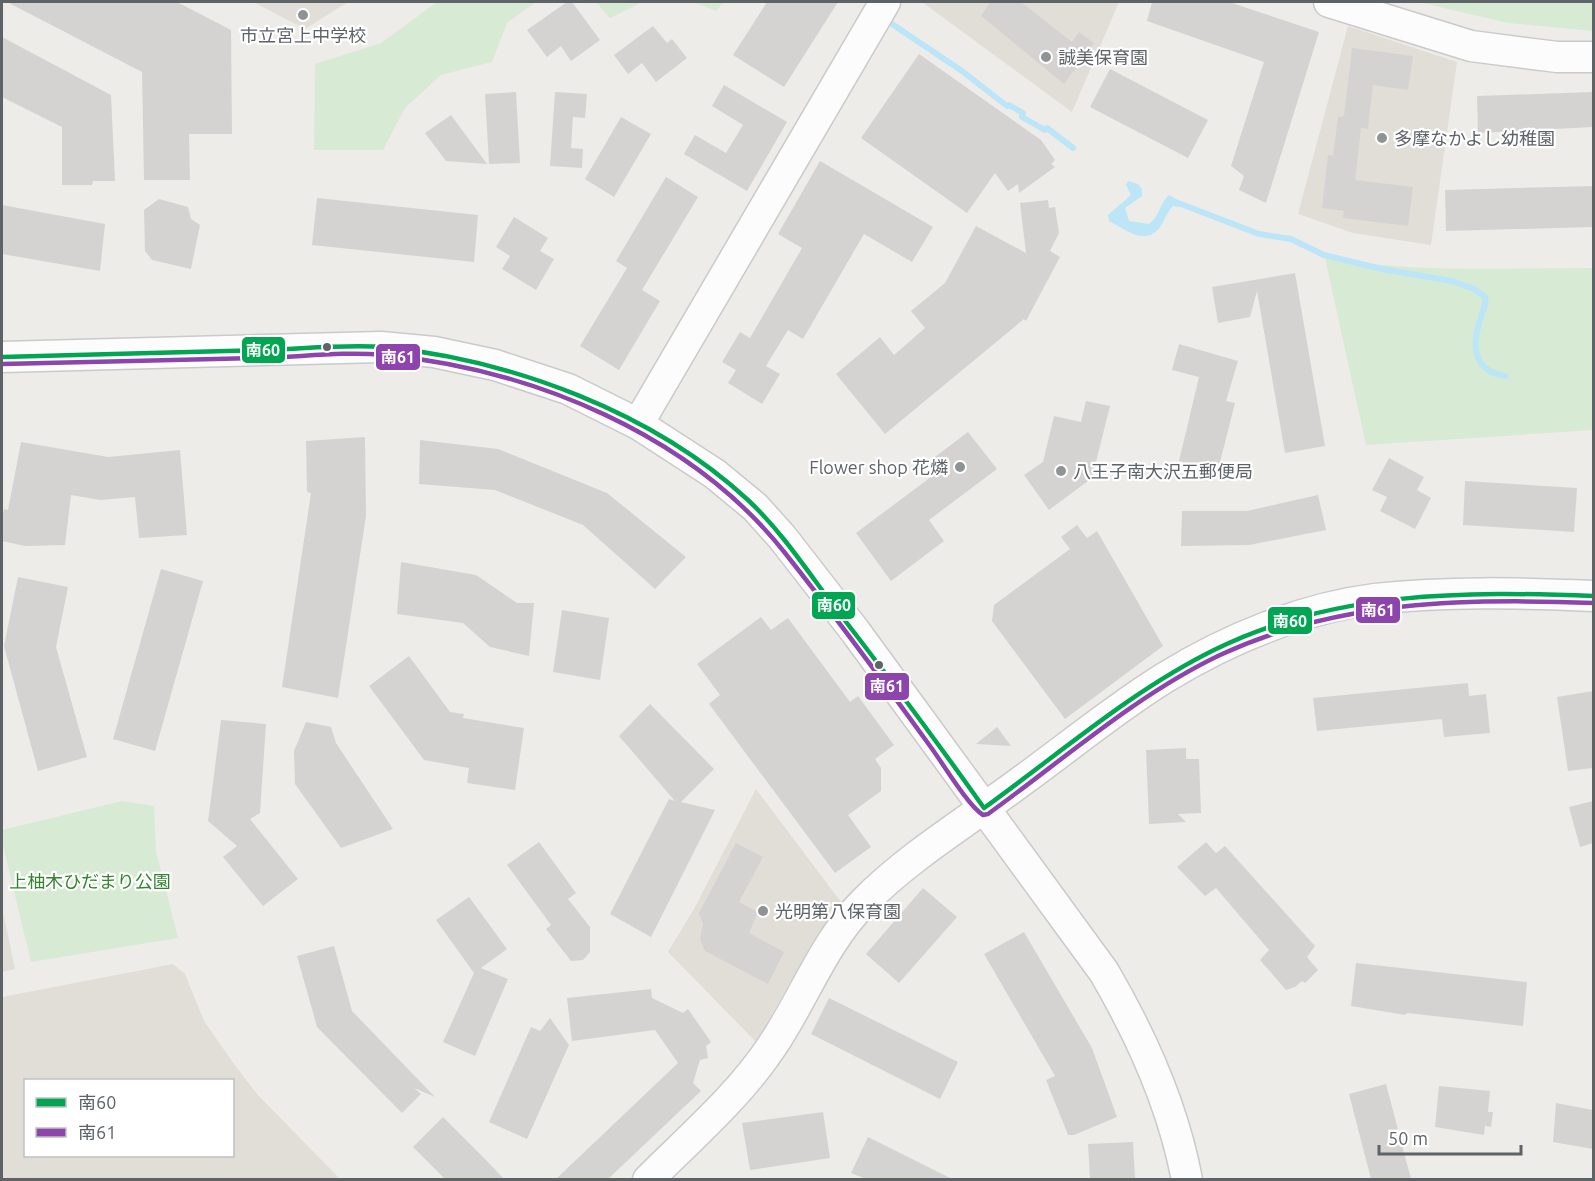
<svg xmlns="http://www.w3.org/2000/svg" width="1595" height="1181" viewBox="0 0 1595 1181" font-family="Ubuntu,'Noto Sans JP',sans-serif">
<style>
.education{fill:#e1ded8;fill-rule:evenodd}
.green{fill:#d7ead3}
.water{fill:#bce5f8}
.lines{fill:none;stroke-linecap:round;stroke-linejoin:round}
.stream{stroke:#bce5f8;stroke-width:6}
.building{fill:#d5d3d2}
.secondary-casing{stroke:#cacacb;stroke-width:33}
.secondary{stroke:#fcfcfc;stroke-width:30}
.bus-1-casing{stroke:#fff;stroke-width:9}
.bus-2-casing{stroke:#fff;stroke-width:9}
.bus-1{stroke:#00a651;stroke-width:4.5}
.bus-2{stroke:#8e44ad;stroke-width:4.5}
.poi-dot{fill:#909394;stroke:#fff;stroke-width:2}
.bus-dot{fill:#5d6367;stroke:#fff;stroke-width:2}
.labels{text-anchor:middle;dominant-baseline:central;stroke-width:4.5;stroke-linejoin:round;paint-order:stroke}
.poi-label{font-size:18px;fill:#5d6367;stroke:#fff;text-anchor:start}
.park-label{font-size:18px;fill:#34842f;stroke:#fff}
.line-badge{stroke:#fff;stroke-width:2}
.badge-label{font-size:16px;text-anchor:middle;font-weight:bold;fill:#fff}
</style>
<rect width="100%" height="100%" fill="#eeece9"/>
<!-- education -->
<g class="education">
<polygon points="253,2 348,2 305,29"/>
<polygon points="922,2 1119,2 1072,112"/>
<polygon points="1348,26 1457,62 1431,245 1353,233 1298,214"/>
<polygon points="756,789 841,902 815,938 756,1042 668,952 695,907"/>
<polygon points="2,907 15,969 2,972"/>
<path d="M173,964L185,974L204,1021L234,1064L257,1094L340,1179H2V997ZM232,1080V1156H26V1080Z"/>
</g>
<!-- green -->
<g class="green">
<polygon points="437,2 536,2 507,23 492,62 441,75 405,108 383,150 314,150 315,64 381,43"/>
<polygon points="596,2 642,2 610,18"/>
<polygon points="693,2 724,2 716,11"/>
<polygon points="1418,2 1593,2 1593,31 1508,23"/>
<path d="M1325,258C1414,273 1504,268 1593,268V430L1366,445Z"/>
<polygon points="122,801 154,806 156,851 178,938 31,962 2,841 2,830"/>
</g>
<!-- water -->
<path class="water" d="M1128,181L1138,184L1142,189V196L1125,208L1129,221L1149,224C1160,216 1159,204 1169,195L1182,202L1180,207L1173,206C1167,212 1165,220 1160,227C1145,247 1125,229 1109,221L1108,215L1131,195L1126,185Z"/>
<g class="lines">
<!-- stream -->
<g class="stream">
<polyline points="886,20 962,71 1007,106 1009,105 1023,113 1022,117 1045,130 1047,128 1073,148"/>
<path d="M1181,204L1259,234L1291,239L1324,255L1382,269L1452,281L1474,289L1485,297C1487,307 1482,311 1480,320C1471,347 1474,372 1506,376"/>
</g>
</g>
<!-- building -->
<g class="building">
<polygon points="7,2 177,2 231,30 232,134 189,134 190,180 144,180 142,72"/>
<polygon points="567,2 572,2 600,40 571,61 561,46 547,57 527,30"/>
<polygon points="767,2 838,2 784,87 733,55"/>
<polygon points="990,2 1021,2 1072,42 1079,32 1094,43 1064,84 981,16"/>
<polygon points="1152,2 1229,2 1319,32 1266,203 1239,190 1244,176 1231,166 1264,62 1147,21"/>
<polygon points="653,26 667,43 672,39 687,58 656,82 642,63 628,74 614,55"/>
<polygon points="2,37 111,95 115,181 93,181 92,185 62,185 62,127 2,97"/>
<polygon points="1352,48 1413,56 1408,90 1373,85 1368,129 1361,128 1355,180 1413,187 1408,226 1343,218 1344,211 1322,208 1328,155 1333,156 1338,117 1344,116"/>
<polygon points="919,54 1041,140 1055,160 1051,164 1055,167 1019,193 1018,184 1008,191 995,173 967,213 861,138"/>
<polygon points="1110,69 1208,120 1188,158 1090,107"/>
<polygon points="724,85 787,122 747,191 684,154 695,135 726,153 743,125 712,106"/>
<polygon points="516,92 520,163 489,164 485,94"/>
<polygon points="555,92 587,94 585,118 573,117 571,148 583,149 582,168 550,166"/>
<polygon points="1593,92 1593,127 1478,133 1477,96"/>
<polygon points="451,115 487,164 446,161 425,133"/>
<polygon points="621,117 651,134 614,197 585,179"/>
<polygon points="820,161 933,227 912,262 864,234 803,339 788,330 766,366 780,374 762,404 728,383 736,370 722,362 740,332 750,338 802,248 778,234"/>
<polygon points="666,177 698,197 642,290 660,301 619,370 580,346 627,268 616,261"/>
<polygon points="1593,186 1593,227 1446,231 1445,190"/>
<polygon points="317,198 478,215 474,262 312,245"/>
<polygon points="159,199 188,207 191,219 200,225 191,269 152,260 145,251 144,210"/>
<polygon points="1048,200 1049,208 1055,207 1059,233 1050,251 1060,257 1026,321 1024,319 885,434 836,374 880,337 894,355 925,328 911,311 945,283 976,226 1026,253 1020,203"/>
<polygon points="2,205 105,224 100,271 2,254"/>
<polygon points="514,217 548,238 540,251 554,259 536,290 502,269 510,256 496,247"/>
<polygon points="1295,273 1325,446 1285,453 1257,291 1250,317 1218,323 1212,287"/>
<polygon points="1179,344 1238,361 1226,401 1235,403 1218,470 1179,461 1199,377 1172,370"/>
<polygon points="1086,401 1110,406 1092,478 1049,510 1024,475 1043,462 1054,416 1081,422"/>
<polygon points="968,432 997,469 929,520 944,541 891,581 856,533 931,477 923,466"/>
<polygon points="365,437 366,516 338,698 282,687 311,493 307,492 306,441"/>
<polygon points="420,440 498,449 607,493 686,557 655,589 583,525 495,490 419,484"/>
<polygon points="21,442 108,457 180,450 187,535 139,538 135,497 100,500 71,495 65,545 25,546 2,541 2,518 4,509 8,510"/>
<polygon points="1389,458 1424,477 1417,490 1431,498 1415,529 1380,511 1387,497 1372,490"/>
<polygon points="1465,481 1577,488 1574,532 1463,525"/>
<polygon points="1318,495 1326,530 1249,545 1181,546 1182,511 1247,511"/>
<polygon points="1077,525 1087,538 1097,531 1163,646 1065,719 992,621 994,605 1070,549 1061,537"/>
<polygon points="401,562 476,575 517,603 534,603 529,656 490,647 463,623 397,614"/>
<polygon points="161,569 203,581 155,751 113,739"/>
<polygon points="18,577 68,587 56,647 87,757 38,771 4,646"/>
<polygon points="562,610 609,618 600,680 553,672"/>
<polygon points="761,617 771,630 788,618 850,702 858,696 894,745 875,759 881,768 881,791 848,815 871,847 835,873 709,704 720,695 697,664"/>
<polygon points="409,656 450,712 464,714 463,718 524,728 515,790 467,783 469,768 424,760 369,686"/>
<polygon points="1468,683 1469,696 1486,694 1490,733 1444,737 1442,719 1317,731 1313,698"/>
<polygon points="1593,691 1593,768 1568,771 1557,697"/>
<polygon points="650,704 714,769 681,802 715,810 651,937 610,914 669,799 675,801 619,736"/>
<polygon points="221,720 266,724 260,813 250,819 298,879 263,906 223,857 237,846 208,821"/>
<polygon points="306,722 331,727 336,743 393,829 341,848 295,784 294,751"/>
<polygon points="997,727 1011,746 976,744"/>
<polygon points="1186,748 1186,759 1199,759 1201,813 1178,814 1186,822 1149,824 1146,750"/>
<polygon points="1593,801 1593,843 1580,847 1569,807"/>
<polygon points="539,842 576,893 568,899 590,927 590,952 583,960 571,961 546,929 551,925 507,865"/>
<polygon points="1206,842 1216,853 1225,846 1315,946 1307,957 1318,970 1305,983 1302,981 1295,987 1286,990 1260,960 1269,950 1216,888 1205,896 1177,867"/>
<polygon points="736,843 763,857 739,902 758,912 749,933 784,952 768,984 705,951 700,939 703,924 699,913"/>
<polygon points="923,888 957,917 899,983 866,954"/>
<polygon points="469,897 507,949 481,968 508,979 475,1056 443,1042 474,973 436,920"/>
<polygon points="1024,932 1092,1048 1117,1117 1074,1135 1068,1135 1046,1080 1055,1076 984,954"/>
<polygon points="334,946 352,1011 435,1097 414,1088 421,1094 402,1113 317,1027 297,956"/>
<polygon points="1356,963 1527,982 1523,1026 1407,1013 1405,1015 1351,1006"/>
<polygon points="651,989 652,998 683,1013 688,1009 711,1042 706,1046 708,1058 700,1060 693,1083 701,1091 608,1179 556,1179 678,1063 655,1030 572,1041 567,998"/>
<polygon points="829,998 958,1062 940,1099 811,1034"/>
<polygon points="550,1018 569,1045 527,1139 489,1122 531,1027 540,1031"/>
<polygon points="1386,1084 1411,1179 1371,1179 1349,1094"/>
<polygon points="1439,1086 1490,1091 1488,1112 1493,1112 1491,1127 1485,1126 1484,1135 1435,1127"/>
<polygon points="1556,1103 1593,1110 1593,1149 1553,1142"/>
<polygon points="823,1112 830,1158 750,1170 742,1123"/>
<polygon points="443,1117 484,1158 504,1179 445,1179 413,1147"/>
<polygon points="868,1137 952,1179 866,1179 851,1173"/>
<polygon points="1133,1142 1135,1179 1090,1179 1088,1144"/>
</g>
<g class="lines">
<defs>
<g id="secondary">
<polyline points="1329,2 1471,46 1557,57 1594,57"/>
<path d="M2,357L381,347L434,352L495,365L568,389L638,424L715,474L755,507L782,537L855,631L1104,972C1142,1037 1173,1105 1187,1180"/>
<polyline points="638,424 885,2"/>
<path d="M648,1180C690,1138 739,1096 772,1046C804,999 823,943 864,902C908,857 972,818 1023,780C1070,746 1117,707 1166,677C1228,639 1303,608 1375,599C1447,591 1521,593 1594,596"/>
</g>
</defs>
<!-- secondary casing -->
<use href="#secondary" class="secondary-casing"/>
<!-- secondary -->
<use href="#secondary" class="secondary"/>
<defs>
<path id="bus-1" d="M2,357C88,355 175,352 261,350C301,349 344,344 384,347C512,360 653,412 748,500C781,531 806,569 833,605C885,672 935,739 984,808C1059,754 1132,690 1216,649C1334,591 1465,591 1594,596"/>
<path id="bus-2" d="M2,364C88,362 175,360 261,358C301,357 344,351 384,355C532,369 691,434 785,553C835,616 883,681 930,746C942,762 968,806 983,815L988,814C1063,760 1136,695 1220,655C1338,600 1466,598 1594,603"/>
</defs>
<!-- bus-1 casing -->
<use href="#bus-1" class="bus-1-casing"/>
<!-- bus-2 casing -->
<use href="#bus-2" class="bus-2-casing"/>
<!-- bus-1 -->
<use href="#bus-1" class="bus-1"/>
<!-- bus-2 -->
<use href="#bus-2" class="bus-2"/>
</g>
<!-- markers -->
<g class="poi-dot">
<circle cx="303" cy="15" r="6"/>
<circle cx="1046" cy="57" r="6"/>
<circle cx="1382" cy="138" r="6"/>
<circle cx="960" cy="467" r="6"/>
<circle cx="1061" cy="471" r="6"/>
<circle cx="763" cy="911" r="6"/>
</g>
<g class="bus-dot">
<circle cx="327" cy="347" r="5"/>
<circle cx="879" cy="665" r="5"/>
</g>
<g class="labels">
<!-- poi labels -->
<g class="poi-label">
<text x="303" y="35" text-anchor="middle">市立宮上中学校</text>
<text x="1058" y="57">誠美保育園</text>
<text x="1394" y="138">多摩なかよし幼稚園</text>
<text x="948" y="467" text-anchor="end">Flower shop 花燐</text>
<text x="1073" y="471">八王子南大沢五郵便局</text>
<text x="775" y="911">光明第八保育園</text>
</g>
<!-- park labels -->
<g class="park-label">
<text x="90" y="881">上柚木ひだまり公園</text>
</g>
</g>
<g class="line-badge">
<rect x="241" y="336" width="45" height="28" rx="6" fill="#00a651"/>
<rect x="375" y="343" width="46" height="28" rx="6" fill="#8e44ad"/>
<rect x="811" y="591" width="45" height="29" rx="6" fill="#00a651"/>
<rect x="1355" y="596" width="46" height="28" rx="6" fill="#8e44ad"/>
<rect x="1267" y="606" width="46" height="29" rx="6" fill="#00a651"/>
<rect x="864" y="672" width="46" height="29" rx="6" fill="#8e44ad"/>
</g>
<g class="badge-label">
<text x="263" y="356">南60</text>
<text x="398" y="363">南61</text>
<text x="834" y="611">南60</text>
<text x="1378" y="616">南61</text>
<text x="1290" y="627">南60</text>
<text x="887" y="692">南61</text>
</g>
<!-- border -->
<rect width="1595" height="1181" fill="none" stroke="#5d6367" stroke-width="6"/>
<!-- legend -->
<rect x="24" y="1079" width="210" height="78" fill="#ffffff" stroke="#bec1c2" stroke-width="1.5"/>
<rect x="36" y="1098" width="30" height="9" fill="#00a651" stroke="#bec1c2" stroke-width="1.5"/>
<text x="78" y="1109" font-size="18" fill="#5d6367">南60</text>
<rect x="36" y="1128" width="30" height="9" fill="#8e44ad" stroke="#bec1c2" stroke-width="1.5"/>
<text x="78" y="1139" font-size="18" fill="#5d6367">南61</text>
<!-- scale -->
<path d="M1379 1145v9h142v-9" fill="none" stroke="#5d6367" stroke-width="3"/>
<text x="1388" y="1145" font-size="18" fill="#5d6367" stroke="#ffffff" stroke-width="4.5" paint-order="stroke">50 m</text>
</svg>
